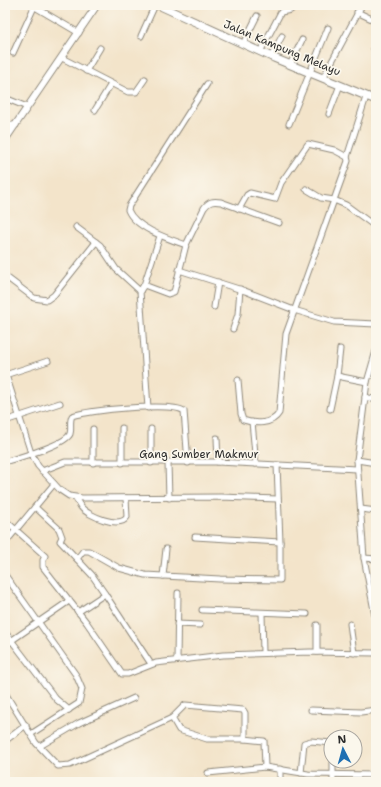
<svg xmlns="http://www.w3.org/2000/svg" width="381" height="787" viewBox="0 0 381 787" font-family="'Shantell Sans',sans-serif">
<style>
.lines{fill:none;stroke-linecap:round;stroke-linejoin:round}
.minor-casing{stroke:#8f887a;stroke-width:7}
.tertiary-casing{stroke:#8f887a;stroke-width:8}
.secondary-casing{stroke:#8f887a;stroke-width:9}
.minor{stroke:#fff;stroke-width:5}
.tertiary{stroke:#fff;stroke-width:6}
.secondary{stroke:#fff;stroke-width:7}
.labels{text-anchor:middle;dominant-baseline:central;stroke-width:3.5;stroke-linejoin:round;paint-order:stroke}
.street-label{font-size:11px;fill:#2b2b2b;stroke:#fbf7ec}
</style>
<rect width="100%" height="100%" fill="#fbf7ec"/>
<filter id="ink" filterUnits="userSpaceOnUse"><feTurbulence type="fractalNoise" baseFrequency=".025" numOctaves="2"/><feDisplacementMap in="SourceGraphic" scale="8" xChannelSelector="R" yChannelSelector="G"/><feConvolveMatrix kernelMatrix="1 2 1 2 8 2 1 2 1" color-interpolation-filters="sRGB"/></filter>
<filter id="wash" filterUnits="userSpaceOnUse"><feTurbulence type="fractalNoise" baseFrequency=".012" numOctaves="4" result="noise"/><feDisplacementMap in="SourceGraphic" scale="16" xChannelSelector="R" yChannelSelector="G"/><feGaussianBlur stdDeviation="0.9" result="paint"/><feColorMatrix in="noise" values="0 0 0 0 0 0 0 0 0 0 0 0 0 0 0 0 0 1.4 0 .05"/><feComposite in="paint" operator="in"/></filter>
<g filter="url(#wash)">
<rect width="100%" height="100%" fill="#f3e4ca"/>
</g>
<g filter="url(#ink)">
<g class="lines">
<defs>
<g id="minor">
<polyline points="35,7 79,33"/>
<polyline points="357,12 376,21"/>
<polyline points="141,36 155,5"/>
<polyline points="243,44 257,16"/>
<polyline points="374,48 376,44"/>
<polyline points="260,52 281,12 291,10 294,5"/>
<polyline points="13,53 35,5"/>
<polyline points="271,57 282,36"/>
<polyline points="62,58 128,92 136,92 145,79"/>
<polyline points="290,65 302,40"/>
<polyline points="86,71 100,48"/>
<polyline points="323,78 362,5"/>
<polyline points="5,98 27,107"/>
<polyline points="95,110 111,84"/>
<polyline points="329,114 340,85"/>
<polyline points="289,124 328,28"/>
<polyline points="5,125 16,125"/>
<polyline points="347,157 366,97"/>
<polyline points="239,209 247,195 250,193 275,199 281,183 308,144 334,150 347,157 348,161 334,200 321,198 306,189"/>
<polyline points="76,227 100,245 116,269 140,291"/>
<path d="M186,245C169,239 135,228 128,210L129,206L207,84"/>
<polyline points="179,270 245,291 294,310 334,322 376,324"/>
<polyline points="5,276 34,298 47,300 54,295 96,242"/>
<path d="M144,285L168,294L174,292L186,245L204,208C209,201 213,201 221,202L279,223"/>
<polyline points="214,307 218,282"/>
<polyline points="233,329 238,314 240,289"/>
<polyline points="376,351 367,382 357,460 364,558 376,621"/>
<polyline points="5,375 48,361"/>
<polyline points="6,375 31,453 38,466 60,490 69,496 82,498 221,497 278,499"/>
<polyline points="337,376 367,382"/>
<path d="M238,380L241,414L243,420C255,424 272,425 279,413L286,334L334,200L346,205L376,227"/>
<polyline points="365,397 376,400"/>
<polyline points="148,408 140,291 144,285 160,236"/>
<polyline points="330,409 337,376 340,349"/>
<polyline points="5,421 60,403"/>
<polyline points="252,422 256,464"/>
<polyline points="151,429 151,463"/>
<polyline points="217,438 218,462"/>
<polyline points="357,460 376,463"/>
<path d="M7,461C20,457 65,445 70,434C72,428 69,422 72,416C88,410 172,402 184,411L188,463"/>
<polyline points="93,463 93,429"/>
<polyline points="122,463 122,428"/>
<polyline points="168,463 169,498"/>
<polyline points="42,471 65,462 218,462 357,469"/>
<path d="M76,498C77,501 79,504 81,507C88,516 120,529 127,517L126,498"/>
<polyline points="35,507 59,529 62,537 60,541 92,575 105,594 78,612"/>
<polyline points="361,509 376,511"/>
<polyline points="5,520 45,556 43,560 43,567 87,623 122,674 128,674 156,663 223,655 310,652 376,653"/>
<polyline points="195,537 280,542"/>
<polyline points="5,543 54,484"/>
<polyline points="364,558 376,559"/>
<polyline points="77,559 83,551 89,551 119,568 145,575 220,579 280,580 280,542 277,465"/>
<polyline points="5,575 76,675 82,689 79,703 31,734"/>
<polyline points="163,576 166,549"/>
<polyline points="105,594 151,664"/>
<polyline points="202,610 307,614"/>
<polyline points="262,613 263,653"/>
<polyline points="177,624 200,625"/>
<polyline points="350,624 354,653"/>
<polyline points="5,632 56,699 69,710"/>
<polyline points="5,645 69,601"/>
<polyline points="317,652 317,625"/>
<polyline points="177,660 178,593"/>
<polyline points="5,693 36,743 58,766 70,765 172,718 185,705 243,710 245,713 245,739"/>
<polyline points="311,710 361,712 376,710"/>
<polyline points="172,718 179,730 207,739 245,739 264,741 265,767"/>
<polyline points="5,741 26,725"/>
<polyline points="40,746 79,723 134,698"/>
<polyline points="280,769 280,782"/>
<polyline points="208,773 265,767 308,774 376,775"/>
<polyline points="301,773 304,743 311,741 331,743"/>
<polyline points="333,782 333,761"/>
</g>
<polyline id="tertiary" points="5,140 97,5"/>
<polyline id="secondary" points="158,5 274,58 376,100"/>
</defs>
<!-- minor casing -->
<use href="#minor" class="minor-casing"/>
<!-- tertiary casing -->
<use href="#tertiary" class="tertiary-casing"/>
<!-- secondary casing -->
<use href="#secondary" class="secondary-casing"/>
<!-- minor -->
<use href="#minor" class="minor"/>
<!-- tertiary -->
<use href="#tertiary" class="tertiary"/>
<!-- secondary -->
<use href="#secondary" class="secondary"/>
</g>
</g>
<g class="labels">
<!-- street labels -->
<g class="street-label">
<text transform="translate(282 48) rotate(23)">Jalan Kampung Melayu</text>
<text x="199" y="454">Gang Sumber Makmur</text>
</g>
</g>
<!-- margin -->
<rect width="381" height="787" fill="none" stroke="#fbf7ec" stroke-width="20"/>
<!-- north arrow -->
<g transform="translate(343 749) rotate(354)"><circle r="19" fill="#fbf7ec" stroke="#a8a59f"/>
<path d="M0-3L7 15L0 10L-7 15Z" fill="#1f6fb2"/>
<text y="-6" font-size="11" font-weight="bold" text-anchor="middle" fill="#2b2b2b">N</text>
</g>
</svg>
